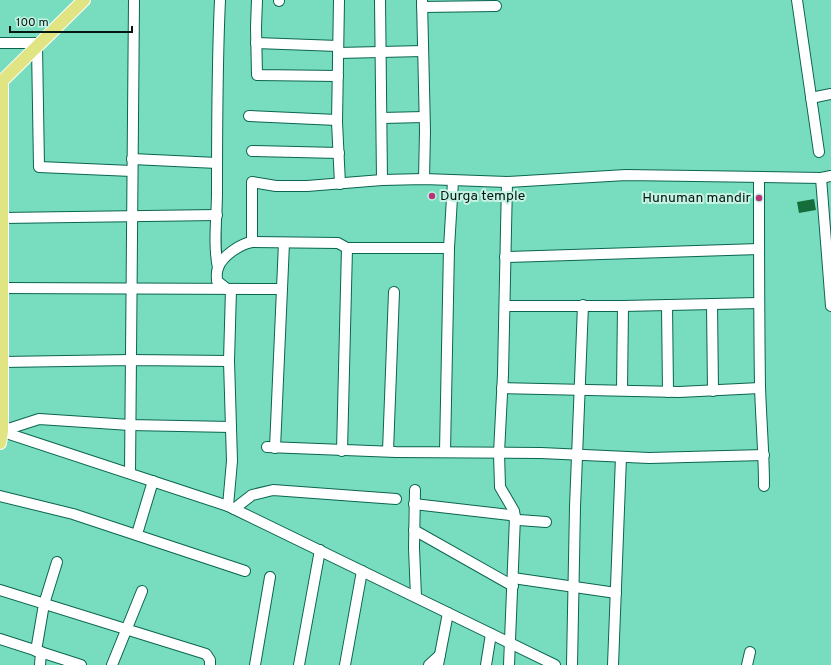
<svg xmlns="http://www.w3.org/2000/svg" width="831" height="665" viewBox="0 0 831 665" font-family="Overpass,sans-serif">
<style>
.building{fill:#156d39}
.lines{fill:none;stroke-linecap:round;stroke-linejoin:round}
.minor-casing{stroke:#0b6550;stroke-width:12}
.major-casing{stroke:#fff;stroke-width:14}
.minor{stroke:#fff;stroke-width:10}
.major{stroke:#e0e483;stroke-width:12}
.poi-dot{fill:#b7337a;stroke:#c5f3e3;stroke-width:1.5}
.labels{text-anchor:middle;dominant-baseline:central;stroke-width:4;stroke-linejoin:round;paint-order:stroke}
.poi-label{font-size:14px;fill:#021711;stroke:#c5f3e3;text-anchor:start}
</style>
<rect width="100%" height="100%" fill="#78ddbf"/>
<!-- building -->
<polygon class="building" points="814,199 816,210 799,213 797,202"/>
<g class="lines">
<defs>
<g id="minor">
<polyline points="257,0 256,27 257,75 338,76"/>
<polyline points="279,0 279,1"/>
<polyline points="339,0 337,122 340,184"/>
<polyline points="380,0 382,180"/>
<polyline points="422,0 425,131 424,179"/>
<polyline points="797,0 819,152"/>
<polyline points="422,7 496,6"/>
<polyline points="0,43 40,43"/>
<polyline points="256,43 338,46"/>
<polyline points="37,46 39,167 132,171"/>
<polyline points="338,53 423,51"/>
<polyline points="811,98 831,94"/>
<polyline points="249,116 337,120"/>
<polyline points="382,118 424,117"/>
<polyline points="252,151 339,153"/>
<polyline points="132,159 217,163"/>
<path d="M759,177C759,247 759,317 760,386C761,420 764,453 764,486"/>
<polyline points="821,178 831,306"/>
<polyline points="507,182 503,374 499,453 500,487 514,511 515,517 509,665"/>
<polyline points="2,218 217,215"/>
<polyline points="252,242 338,243 347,248 449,248"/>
<polyline points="505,257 759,249"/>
<path d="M218,268C213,244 217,217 217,192C217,128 217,64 220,0"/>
<polyline points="2,288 282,289"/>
<path d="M227,289L217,281C217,277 216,272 218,268C222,256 240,244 252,242V182L276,186H307L382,180L424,179L507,182L626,175L821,178L831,176"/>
<polyline points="712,304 713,391"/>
<polyline points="667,305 668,392"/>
<polyline points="505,306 623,306 759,303"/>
<polyline points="2,362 131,360 229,361"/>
<polyline points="502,388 679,392 760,388"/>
<polyline points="622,390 623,306"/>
<polyline points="0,431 228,506 555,665"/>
<polyline points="2,431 39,419 130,425 231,427"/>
<polyline points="267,447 396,452 541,453 649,458 764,455"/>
<polyline points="275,448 284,243"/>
<polyline points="342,451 347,248"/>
<polyline points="388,451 394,292"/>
<polyline points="445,452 449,248 453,181"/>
<polyline points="130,473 134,0"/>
<polyline points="415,490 414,548 416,597"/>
<polyline points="0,496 73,514 245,571"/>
<polyline points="414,504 510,515 519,520 546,522"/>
<polyline points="228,506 232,461 229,361 231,289"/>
<polyline points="234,509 252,495 273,490 396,499"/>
<polyline points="414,530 513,586"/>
<polyline points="137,534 153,481"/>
<polyline points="513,578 616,593"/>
<polyline points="0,590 206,654 210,660 210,665"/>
<polyline points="0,639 81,665"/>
<polyline points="36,651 44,604 57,562"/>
<polyline points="40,665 41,652"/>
<polyline points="112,665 142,591"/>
<polyline points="255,665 270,577"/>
<polyline points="299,665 320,550"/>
<polyline points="345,665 362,571"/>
<polyline points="429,665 440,655"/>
<polyline points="438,665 448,613"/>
<polyline points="486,665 491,634"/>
<polyline points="572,665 575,507 583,305"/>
<polyline points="613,665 621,457"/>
<polyline points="747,665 750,652"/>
</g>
<polyline id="major" points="0,443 2,431 2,81 84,0"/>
</defs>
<!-- minor casing -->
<use href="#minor" class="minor-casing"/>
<!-- major casing -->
<use href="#major" class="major-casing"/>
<!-- minor -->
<use href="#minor" class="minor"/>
<!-- major -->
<use href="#major" class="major"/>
</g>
<!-- markers -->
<g class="poi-dot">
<circle cx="432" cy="196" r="4"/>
<circle cx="759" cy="198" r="4"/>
</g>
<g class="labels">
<!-- poi labels -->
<g class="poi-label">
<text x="440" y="196">Durga temple</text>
<text x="751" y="198" text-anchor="end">Hunuman mandir</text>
</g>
</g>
<!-- scale -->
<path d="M10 26v6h122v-6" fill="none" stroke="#021711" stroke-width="2"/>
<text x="16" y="26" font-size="12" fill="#021711" stroke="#c5f3e3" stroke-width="3" paint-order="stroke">100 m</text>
</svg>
